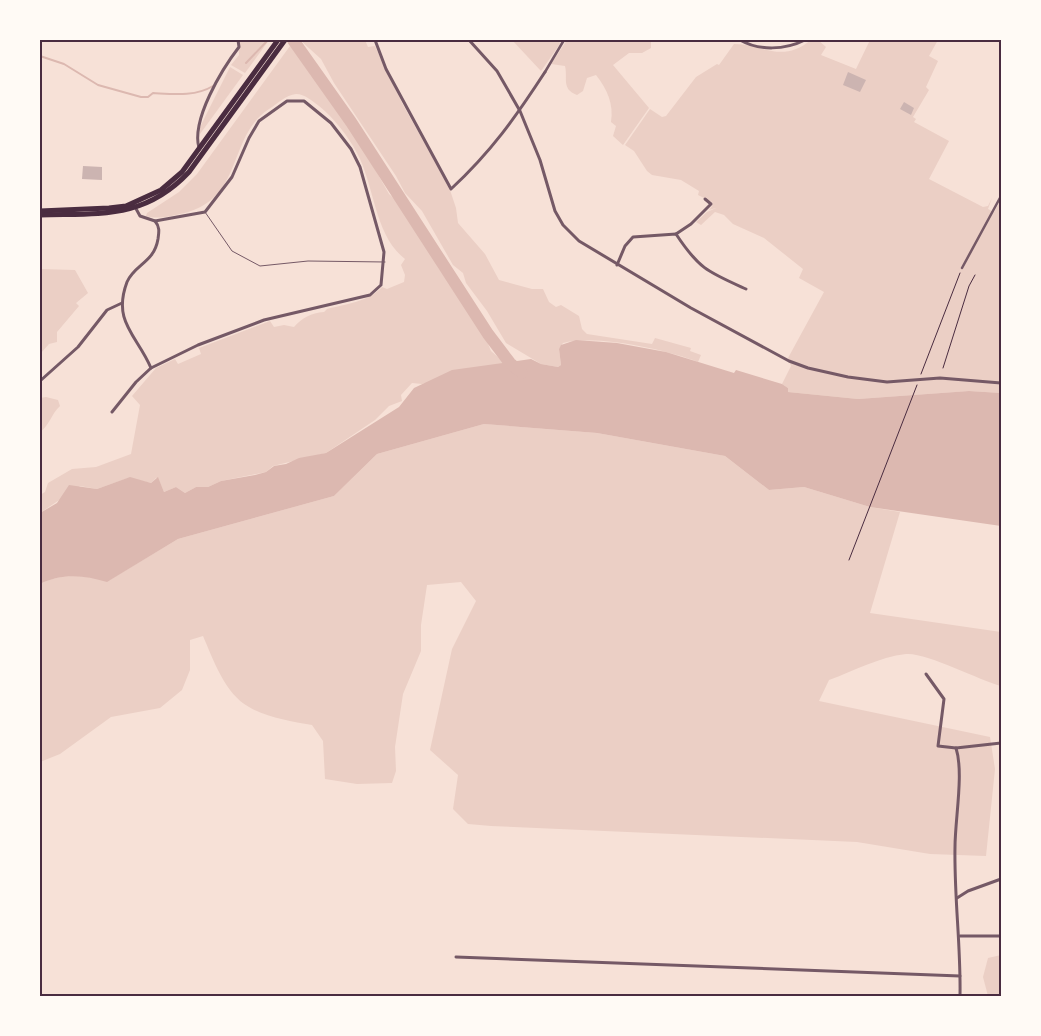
<svg xmlns="http://www.w3.org/2000/svg" width="1041" height="1036" viewBox="0 0 1041 1036" font-family="Spectral,serif">
<style>
.green{fill:#ebcfc5}
.water{fill:#dcb8b0}
.lines{fill:none;stroke-linecap:round;stroke-linejoin:round}
.stream{stroke:#dcb8b0;stroke-width:2}
.river{stroke:#dcb8b0;stroke-width:12}
.building{fill:#ccb4b1}
.path{stroke:#4a2c40;stroke-width:1}
.service{stroke:#755966;stroke-width:1}
.pedestrian{stroke:#755966;stroke-width:2.5}
.minor{stroke:#755966;stroke-width:3}
.primary{stroke:#4a2c40;stroke-width:5}
.neatline{fill:none;stroke:#4a2c40;stroke-width:2}
</style>
<rect width="100%" height="100%" fill="#f7e1d7"/>
<!-- green -->
<g class="green">
<polygon points="238,40 269,40 245,73 231,65 239,55"/>
<path d="M300,40H365L368,47L375,46L402,103L449,187L456,208L458,223L485,254L499,280L532,289H543L549,302L556,307L561,305L579,316L582,329L587,334L652,344L655,338L691,348L690,351L701,355L698,362C667,350 595,334 563,343L559,349L561,365L558,367L541,364L506,343L487,311L466,283L463,273L453,265L422,211L405,193L396,176L334,83L321,59Z"/>
<polygon points="512,40 559,40 560,44 541,71"/>
<path d="M567,40H651V48L642,53H629L613,65L649,108L623,145L613,136L616,126L611,122C614,104 607,89 596,75L587,78L583,91L577,95C561,89 568,78 565,66L551,64Z"/>
<path d="M811,40H818L826,47L821,55L856,69L870,40H938L929,56L938,61L926,87L929,90L913,117L916,119L914,122L949,141L929,179L983,207L988,206L992,198L988,209L994,212L1001,200V393L969,391L858,399L788,392V388L782,384L791,366L788,358L824,292L799,278L803,269L764,238L733,224L724,215L715,212L701,225L696,222L707,212L716,208L709,210L712,206V202L698,195L699,191L681,180L652,175L647,171L634,151L625,145L650,109L662,117L666,116L696,77L717,64L719,65L734,44C764,44 781,64 811,40Z"/>
<path d="M290,46L301,56L311,75L319,80L323,90L334,98L338,111L349,123L389,194L402,206L419,230L439,269L477,318L491,351L508,366L422,384L412,383L401,395L402,401L389,406L375,420L326,453L273,466L266,472L221,481L208,487H196L185,493L176,487L164,492L158,478H156L151,483L128,478L97,489L80,486L40,513V495L45,492L48,483L72,469L96,467L131,454L140,405L132,396L156,368L175,359L178,364L201,354L199,348L270,321L274,327L284,325L294,327C302,318 311,313 324,312L327,309C346,304 368,302 382,287L387,289L404,282L405,275L401,265L405,259C374,235 375,186 357,153C348,136 334,118 319,106C312,101 305,94 296,94C286,95 277,104 269,109C226,137 245,201 180,214C169,217 157,219 146,216L147,213L179,192L197,174Z"/>
<polygon points="230,67 243,75 200,134 199,129"/>
<polygon points="40,269 75,270 88,293 76,303 79,306 57,332 57,342 49,344 40,354"/>
<path d="M46,397L58,400L60,406C51,414 50,425 40,432V398Z"/>
<path d="M484,424L597,433L725,456L769,490L804,487L870,507L900,512L870,613L1001,632V686C979,680 926,652 906,654C879,657 854,671 829,680L819,701L990,737L995,769L986,856L930,854L857,842L491,826L468,824L453,809L458,775L430,750L452,649L476,601L461,582L427,585L421,625V651L403,694L395,747L396,771L392,783L357,784L325,779L323,741L312,725C291,721 268,718 249,707C225,694 213,659 203,636L190,640V670L182,690L160,708L111,717L60,754L40,762V584C62,573 84,575 108,581L178,539L334,496L377,454Z"/>
<polygon points="1001,955 1001,996 988,996 983,977 988,958"/>
</g>
<!-- water -->
<path class="water" d="M576,340L617,343L666,352L734,373L736,370L782,384L788,388V392L858,399L969,391L1001,393V526L870,507L804,487L769,490L725,456L597,433L484,424L377,454L334,496L178,539L107,582C84,575 62,573 40,584V513L57,503L69,485L97,489L130,477L151,483L158,477L164,492L176,487L185,493L196,487H208L221,481L255,475L266,472L274,466L286,464L299,458L326,453L399,407L414,388L452,370L531,359L541,364L558,367L561,365L559,349L561,345Z"/>
<g class="lines">
<!-- stream -->
<g class="stream">
<path d="M40,56L64,64L98,85L141,97H148L153,93C172,94 195,97 213,86"/>
<polyline points="246,63 268,40"/>
</g>
<!-- river -->
<polyline class="river" points="293,40 351,122 488,334 510,363 522,373"/>
</g>
<!-- building -->
<g class="building">
<polygon points="848,72 866,80 860,92 843,85"/>
<polygon points="904,102 914,108 911,115 900,109"/>
<polygon points="83,166 102,167 102,180 82,179"/>
</g>
<g class="lines">
<!-- path -->
<g class="path">
<polyline points="943,368 969,286 975,275"/>
<polyline points="921,374 960,273"/>
<polyline points="849,560 917,385"/>
</g>
<!-- service -->
<polyline class="service" points="205,212 232,251 260,266 308,261 385,262"/>
<!-- pedestrian -->
<g class="pedestrian">
<polyline points="545,72 564,40"/>
<polyline points="962,268 1001,196"/>
</g>
<!-- minor -->
<g class="minor">
<path d="M375,40L386,69L451,189C491,152 515,118 545,72"/>
<polyline points="469,40 497,71 520,111 540,160 555,211 563,225 579,241 691,308 789,361 808,368 848,377 887,382 940,378 1001,383"/>
<path d="M740,40C759,51 785,50 805,40"/>
<path d="M199,148C191,120 222,69 239,47L238,40"/>
<polyline points="676,234 691,224 711,204 705,199"/>
<path d="M617,265L625,246L633,237L676,234C699,269 708,272 746,289"/>
<path d="M151,368C137,335 112,322 127,282C135,264 154,263 158,239C159,232 160,227 155,221"/>
<polyline points="40,381 78,347 107,310 122,303"/>
<polyline points="112,412 136,382 151,368 198,345 264,320 370,295 381,285 384,252 360,167 351,149 331,123 304,101 287,101 259,121 249,138 232,177 205,212 155,221 140,216 134,205"/>
<polyline points="926,674 944,699 938,746 956,748 1001,743"/>
<path d="M956,748C964,773 955,819 955,847C954,897 961,946 960,996"/>
<polyline points="957,898 968,891 1001,879"/>
<polyline points="960,936 1001,936"/>
<polyline points="456,957 960,976"/>
</g>
<!-- primary -->
<g class="primary">
<polyline points="40,211 109,208 126,206 161,190 182,172 278,40"/>
<path d="M40,215C99,213 144,220 189,172L285,40"/>
</g>
</g>
<!-- border -->
<rect width="1041" height="1036" fill="none" stroke="#fffaf5" stroke-width="82"/>
<rect x="41" y="41" width="959" height="954" class="neatline"/>
</svg>
